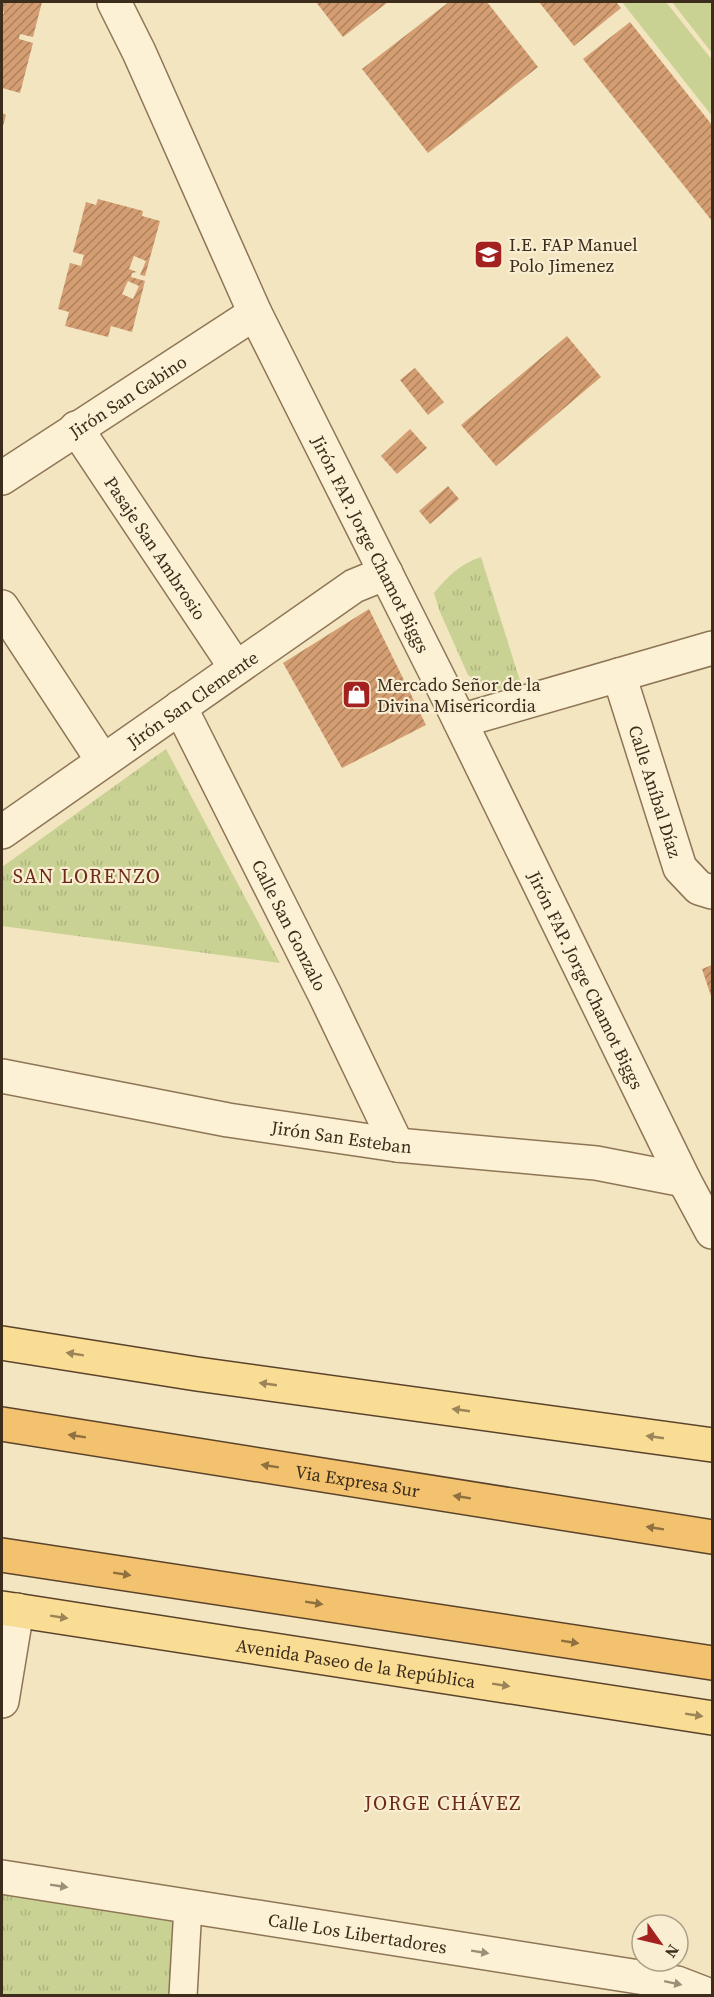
<svg xmlns="http://www.w3.org/2000/svg" width="714" height="1997" viewBox="0 0 714 1997" font-family="'Source Serif 4',serif">
<style>
.grass{fill:url(#grass-tufts)}
.pitch{fill:#c9d293}
.building{fill:url(#building-hatch);fill-rule:evenodd}
.lines{fill:none;stroke-linecap:round;stroke-linejoin:round}
.pedestrian-casing{stroke:#8e7556;stroke-width:30}
.minor-casing{stroke:#8e7556;stroke-width:36}
.primary-casing{stroke:#5b432b;stroke-width:36}
.trunk-casing{stroke:#5b432b;stroke-width:36}
.pedestrian{stroke:#fcf1d4;stroke-width:27}
.minor{stroke:#fcf1d4;stroke-width:33}
.primary{stroke:#fadd94;stroke-width:33}
.trunk{stroke:#f2c26e;stroke-width:33}
.oneway{fill:#9b8458}
.oneway2{fill:#8e7041}
.oneway3{fill:#9c8e78}
.labels{text-anchor:middle;dominant-baseline:central;stroke-width:4.5;stroke-linejoin:round;paint-order:stroke}
.poi-label{font-size:18px;fill:#3c2c1c;stroke:#f9eed1;text-anchor:start}
.street-label{font-size:18px;fill:#3c2c1c;stroke:#f9eed1}
.neighbourhood-label{font-size:20px;letter-spacing:1.5px;fill:#6d2b17;stroke:#f9eed1}
</style>
<defs>
<pattern id="grass-tufts" width="24" height="20" patternUnits="userSpaceOnUse" patternTransform="scale(1.5)"><rect width="24" height="20" fill="#c9d293"/><path d="M3 7l-1-3M5 7V3M7 7l1-3M15 17l-1-3M17 17v-4M19 17l1-3" fill="none" stroke="#aeb47e"/></pattern>
<pattern id="building-hatch" width="6" height="6" patternUnits="userSpaceOnUse" patternTransform="scale(1.5)"><rect width="6" height="6" fill="#d49e72"/><path d="M-1 1l2-2M0 6l6-6M5 7l2-2" fill="none" stroke="#ad815d"/></pattern>
</defs>
<rect width="100%" height="100%" fill="#f2e5c0"/>
<!-- grass -->
<g class="grass">
<path d="M481,557L521,684L506,690L487,688L468,675L440,612L434,593C448,576 460,564 481,557Z"/>
<polygon points="166,749 280,963 2,926 2,867"/>
<polygon points="2,1877 188,1906 179,1995 2,1995"/>
</g>
<!-- pitch -->
<g class="pitch">
<polygon points="622,2 666,2 712,60 712,116"/>
<polygon points="672,2 712,2 712,53"/>
</g>
<!-- building -->
<g class="building">
<polygon points="2,2 42,2 33,37 20,34 19,39 33,43 20,93 2,88 2,18 4,12 2,11"/>
<polygon points="316,2 388,2 343,37"/>
<polygon points="449,2 487,2 538,67 428,153 362,69"/>
<polygon points="539,2 616,2 621,8 574,46"/>
<polygon points="630,22 712,125 712,221 583,59"/>
<polygon points="2,113 6,115 2,130"/>
<path d="M98,199L143,211L142,216L160,221L145,276L140,275L146,261L134,256L129,269L137,272L132,273L131,277L145,281L132,332L111,326L108,337L65,326L69,312L58,309L70,263L81,266L84,255L73,252L86,202L96,205ZM128,281L139,286L133,299L122,294Z"/>
<polygon points="567,336 601,377 496,466 461,425"/>
<polygon points="415,368 444,402 428,415 400,380"/>
<polygon points="410,429 427,448 397,474 381,456"/>
<polygon points="448,486 459,499 430,524 419,511"/>
<polygon points="369,609 426,725 342,768 283,663"/>
<polygon points="712,965 712,999 702,969"/>
</g>
<g class="lines">
<defs>
<polyline id="pedestrian" points="183,1996 188,1906"/>
<g id="minor">
<path id="s1" d="M114,2L139,52L255,313L450,701L684,1180L712,1232"/>
<path id="s2" d="M76,428L236,668"/>
<path id="s3" d="M2,478L255,313"/>
<polyline points="2,607 103,761"/>
<path id="s4" d="M619,675L680,868L699,888L712,892"/>
<path id="s5" d="M180,707L325,995L397,1145"/>
<polyline points="460,721 712,648"/>
<path id="s6" d="M2,832L354,586L386,573"/>
<path id="s7" d="M2,1076L228,1120L397,1145L596,1163L684,1180"/>
<polyline points="2,1701 17,1610"/>
<path id="s8" d="M2,1877L677,1983L711,1996"/>
</g>
<g id="primary">
<polyline points="2,1343 197,1374 712,1445"/>
<path id="s9" d="M2,1608L712,1718"/>
</g>
<g id="trunk">
<path id="s10" d="M2,1424L712,1537"/>
<polyline points="2,1555 712,1663"/>
</g>
</defs>
<!-- pedestrian casing -->
<use href="#pedestrian" class="pedestrian-casing"/>
<!-- minor casing -->
<use href="#minor" class="minor-casing"/>
<!-- primary casing -->
<use href="#primary" class="primary-casing"/>
<!-- trunk casing -->
<use href="#trunk" class="trunk-casing"/>
<!-- pedestrian -->
<use href="#pedestrian" class="pedestrian"/>
<!-- minor -->
<use href="#minor" class="minor"/>
<!-- primary -->
<use href="#primary" class="primary"/>
<!-- trunk -->
<use href="#trunk" class="trunk"/>
</g>
<!-- one-way arrows -->
<defs><path id="oneway-solid" d="M-6-.8H1V-3.2L6.5 0L1 3.2V.8H-6Z" transform="scale(1.5)"/></defs>
<g class="oneway">
<use href="#oneway-solid" transform="translate(75 1354) rotate(-171)"/>
<use href="#oneway-solid" transform="translate(268 1384) rotate(-172)"/>
<use href="#oneway-solid" transform="translate(461 1410) rotate(-172)"/>
<use href="#oneway-solid" transform="translate(655 1437) rotate(-172)"/>
<use href="#oneway-solid" transform="translate(59 1617) rotate(9)"/>
<use href="#oneway-solid" transform="translate(501 1685) rotate(9)"/>
<use href="#oneway-solid" transform="translate(694 1715) rotate(9)"/>
</g>
<g class="oneway2">
<use href="#oneway-solid" transform="translate(77 1436) rotate(-171)"/>
<use href="#oneway-solid" transform="translate(270 1466) rotate(-171)"/>
<use href="#oneway-solid" transform="translate(462 1497) rotate(-171)"/>
<use href="#oneway-solid" transform="translate(655 1528) rotate(-171)"/>
<use href="#oneway-solid" transform="translate(122 1574) rotate(9)"/>
<use href="#oneway-solid" transform="translate(314 1603) rotate(9)"/>
<use href="#oneway-solid" transform="translate(570 1642) rotate(9)"/>
</g>
<g class="oneway3">
<use href="#oneway-solid" transform="translate(59 1886) rotate(9)"/>
<use href="#oneway-solid" transform="translate(480 1952) rotate(9)"/>
<use href="#oneway-solid" transform="translate(673 1983) rotate(12)"/>
</g>
<!-- icons -->
<defs>
<symbol id="school-square" viewBox="-11 -11 22 22"><rect x="-9" y="-9" width="18" height="18" rx="4" fill="#a32220" stroke="#f9eed1"/><path d="M0-5L7-2L0 1L-7-2ZM-4 1L0 2.5L4 1V4Q0 6-4 4Z" fill="#fff"/></symbol>
<symbol id="shop-square" viewBox="-11 -11 22 22"><rect x="-9" y="-9" width="18" height="18" rx="4" fill="#a32220" stroke="#f9eed1"/><path d="M-5-2.5h2.3a2.7 3.5 0 0 1 5.4 0H5L5.5 6h-11ZM-1.5-2.5h3a1.5 2.3 0 0 0-3 0Z" fill="#fff"/></symbol>
</defs>
<g fill-rule="evenodd">
<use href="#school-square" x="472" y="238" width="33" height="33"/>
<use href="#shop-square" x="340" y="678" width="33" height="33"/>
</g>
<g class="labels">
<!-- poi labels -->
<g class="poi-label">
<text x="509" y="244">I.E. FAP Manuel<tspan x="509" dy="21">Polo Jimenez</tspan></text>
<text x="377" y="684">Mercado Señor de la<tspan x="377" dy="21">Divina Misericordia</tspan></text>
</g>
<!-- street labels -->
<g class="street-label">
<text stroke="none"><textPath href="#s3" startOffset="150">Jirón San Gabino</textPath></text>
<text stroke="none"><textPath href="#s1" startOffset="600">Jirón FAP. Jorge Chamot Biggs</textPath></text>
<text stroke="none"><textPath href="#s2" startOffset="144">Pasaje San Ambrosio</textPath></text>
<text stroke="none"><textPath href="#s6" startOffset="232">Jirón San Clemente</textPath></text>
<text stroke="none"><textPath href="#s4" startOffset="122">Calle Aníbal Díaz</textPath></text>
<text stroke="none"><textPath href="#s5" startOffset="244">Calle San Gonzalo</textPath></text>
<text stroke="none"><textPath href="#s1" startOffset="1086">Jirón FAP. Jorge Chamot Biggs</textPath></text>
<text stroke="none"><textPath href="#s7" startOffset="345">Jirón San Esteban</textPath></text>
<text stroke="none"><textPath href="#s10" startOffset="360">Via Expresa Sur</textPath></text>
<text stroke="none"><textPath href="#s9" startOffset="358">Avenida Paseo de la República</textPath></text>
<text stroke="none"><textPath href="#s8" startOffset="360">Calle Los Libertadores</textPath></text>
</g>
<!-- neighbourhood labels -->
<g class="neighbourhood-label">
<text x="87" y="876">SAN LORENZO</text>
<text x="443" y="1803">JORGE CHÁVEZ</text>
</g>
</g>
<!-- border -->
<rect width="714" height="1997" fill="none" stroke="#3c2c1c" stroke-width="6"/>
<!-- north arrow -->
<g transform="translate(660 1943) rotate(124)"><circle r="28" fill="#f9eed1" stroke="#ada089" stroke-width="1.5"/>
<path d="M0-4.5L10 22L0 15L-10 22Z" fill="#a32220"/>
<text y="-9" font-size="16" font-weight="bold" text-anchor="middle" fill="#3c2c1c">N</text>
</g>
</svg>
